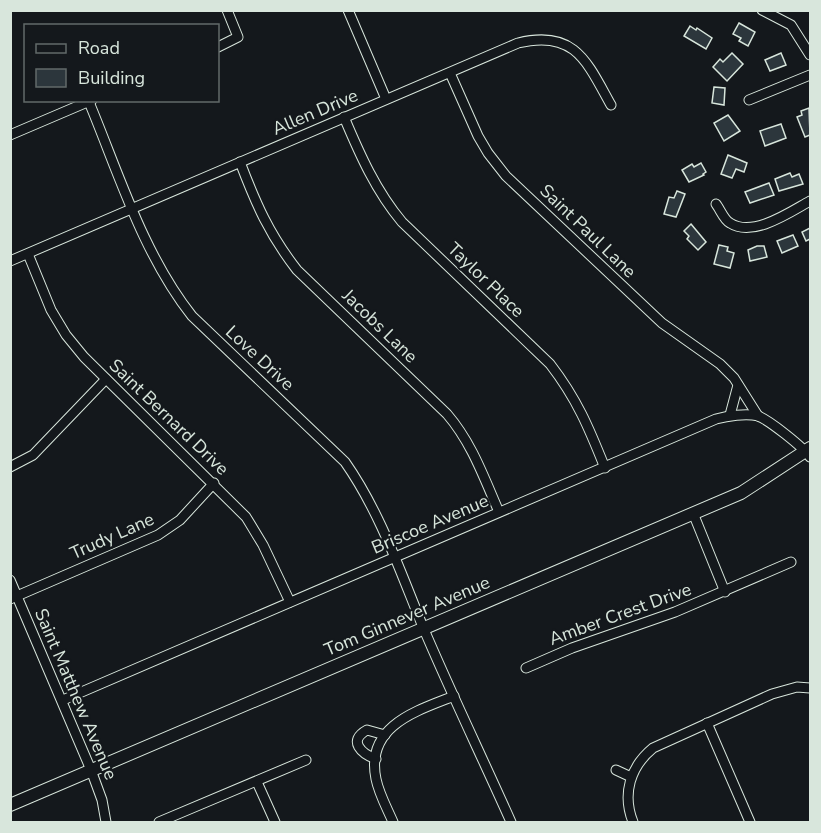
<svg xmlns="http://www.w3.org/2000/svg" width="821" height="833" viewBox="0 0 821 833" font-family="'Nunito Sans',sans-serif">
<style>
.building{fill:#2c363c;stroke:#d8e6dc;stroke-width:1.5}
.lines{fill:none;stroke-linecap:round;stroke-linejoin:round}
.minor-casing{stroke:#d8e6dc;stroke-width:11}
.major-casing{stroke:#d8e6dc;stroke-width:14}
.minor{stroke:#14181c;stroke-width:9}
.major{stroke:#14181c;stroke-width:12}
.labels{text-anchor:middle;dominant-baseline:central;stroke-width:4.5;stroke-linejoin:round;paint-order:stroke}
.street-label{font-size:18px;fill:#d8e6dc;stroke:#14181c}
</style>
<rect width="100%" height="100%" fill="#14181c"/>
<!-- building -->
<g class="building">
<polygon points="739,23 755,32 748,46 739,41 741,38 733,34"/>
<polygon points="690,26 696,30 697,28 712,38 706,49 684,36"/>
<polygon points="732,53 743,64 727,81 713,67 720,59 723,62"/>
<polygon points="781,53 786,65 770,71 765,60"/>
<polygon points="714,87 725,88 724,105 712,103"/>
<polygon points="809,108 810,135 805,137 797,117 802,115 801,111"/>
<polygon points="728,115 740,131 724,141 714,123"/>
<polygon points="781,124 786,138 765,146 760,131"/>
<polygon points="728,155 747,163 744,172 736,169 732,178 721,174"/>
<polygon points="701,163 706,172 703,174 704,175 689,182 682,170 692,164 694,167"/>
<polygon points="790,173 792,177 799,174 803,184 779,191 775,179"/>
<polygon points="769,183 774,195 750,203 745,192"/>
<polygon points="677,191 685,194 676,217 664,214 669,197 674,198"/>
<polygon points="691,224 706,242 698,250 687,239 689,236 684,231"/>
<polygon points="810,228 810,239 806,241 802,232"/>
<polygon points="793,235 798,246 782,253 777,241"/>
<polygon points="719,245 728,247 727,251 734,253 730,268 714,264"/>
<polygon points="757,246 764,246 767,257 750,261 748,250"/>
</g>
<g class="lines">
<defs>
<g id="minor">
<polyline points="348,10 386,99"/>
<polyline points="762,10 791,25 810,55"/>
<polyline points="218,47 238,37 227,10"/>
<polyline points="450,73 478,136 488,153 506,176 662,323 720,364 734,378 758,416"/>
<polyline points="749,100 810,75"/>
<path d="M89,102C119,174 143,254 192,316L345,462C380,512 400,571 423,627C451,693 482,757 511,822"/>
<path d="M344,117C360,155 376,191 402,222L550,364C577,399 589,428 605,468"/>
<polyline points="10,135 92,100"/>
<path d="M240,162C256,204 269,234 297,270L447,414C472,443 484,478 499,512"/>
<path d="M716,204C720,209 724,220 730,223C753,238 790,212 810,201"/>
<polyline points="28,254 51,310 66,335 84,357 246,517 263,545 290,602"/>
<path d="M10,261L518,43C575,29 587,62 611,105"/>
<polyline points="730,415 738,385"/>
<polyline points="10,467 33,455 106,379"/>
<polyline points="693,513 725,592"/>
<polyline points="10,580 91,770 102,800 106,822"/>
<polyline points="10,599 158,535 180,520 214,483"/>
<polyline points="526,668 572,648 675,612 791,562"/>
<path d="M63,700L716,419C727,416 746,413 758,416C769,420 803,447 810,457"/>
<polyline points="707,723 750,822"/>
<path d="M376,759C362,754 347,741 367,730L385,735"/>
<polyline points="616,770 631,777"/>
<polyline points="257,782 275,822"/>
<polyline points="159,822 306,760"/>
<path d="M393,822C387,808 379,794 376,779C365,726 416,711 454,696"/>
<path d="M633,822C622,794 630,767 653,748L772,694L797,687L810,688"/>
</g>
<polyline id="major" points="10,805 741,493 810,448"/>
</defs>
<!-- minor casing -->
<use href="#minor" class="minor-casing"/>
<!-- major casing -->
<use href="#major" class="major-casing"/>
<!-- minor -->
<use href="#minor" class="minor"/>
<!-- major -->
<use href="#major" class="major"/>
</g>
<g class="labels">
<!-- street labels -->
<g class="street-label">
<text transform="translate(315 112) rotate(-23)">Allen Drive</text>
<text transform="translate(588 231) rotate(44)">Saint Paul Lane</text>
<text transform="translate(486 280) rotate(44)">Taylor Place</text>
<text transform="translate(380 326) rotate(44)">Jacobs Lane</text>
<text transform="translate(260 358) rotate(43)">Love Drive</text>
<text transform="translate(169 417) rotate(44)">Saint Bernard Drive</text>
<text transform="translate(430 524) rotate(-23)">Briscoe Avenue</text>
<text transform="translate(112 536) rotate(-24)">Trudy Lane</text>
<text transform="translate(620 614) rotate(-20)">Amber Crest Drive</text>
<text transform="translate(407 616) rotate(-23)">Tom Ginnever Avenue</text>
<text transform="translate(76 694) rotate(67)">Saint Matthew Avenue</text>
</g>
</g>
<!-- border -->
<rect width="821" height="833" fill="none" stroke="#d8e6dc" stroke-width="24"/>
<!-- legend -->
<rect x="24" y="24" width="195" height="78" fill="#14181c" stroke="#626a69" stroke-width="1.5"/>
<rect x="36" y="44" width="30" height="9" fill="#14181c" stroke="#626a69" stroke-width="1.5"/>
<text x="78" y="54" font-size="18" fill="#d8e6dc">Road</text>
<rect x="36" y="69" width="30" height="18" fill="#2c363c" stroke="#626a69" stroke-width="1.5"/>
<text x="78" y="84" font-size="18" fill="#d8e6dc">Building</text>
</svg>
